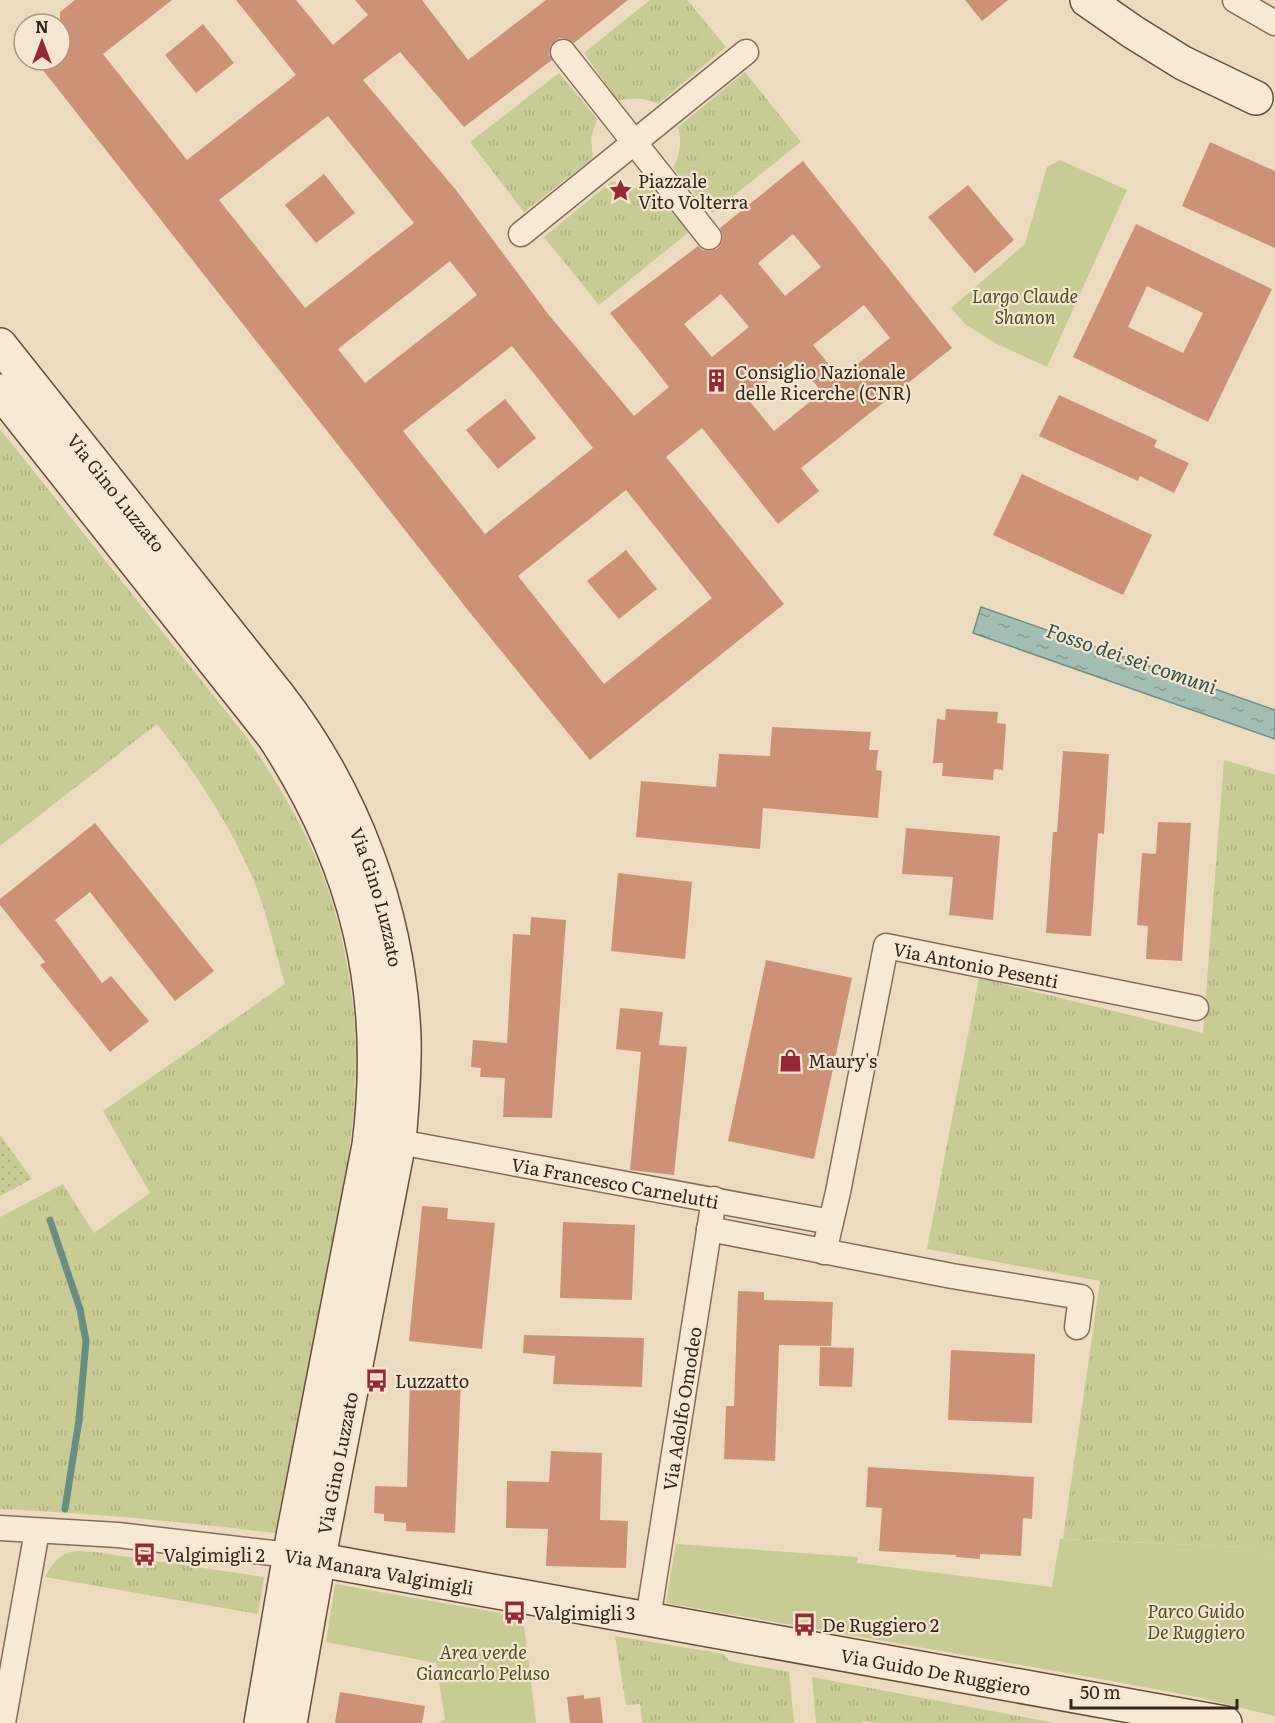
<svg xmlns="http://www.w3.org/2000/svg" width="1275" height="1723" viewBox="0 0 1275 1723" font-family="Literata,serif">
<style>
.grass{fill:url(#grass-tufts)}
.park{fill:#c9cb94}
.garden{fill:url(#garden-dots)}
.water{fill:url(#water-ripples);stroke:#6a8d81;stroke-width:1.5}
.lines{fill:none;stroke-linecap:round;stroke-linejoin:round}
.stream{stroke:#6a8d81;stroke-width:7}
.building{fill:#cb9276;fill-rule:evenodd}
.street-casing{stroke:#866c58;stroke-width:27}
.secondary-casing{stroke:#674d3b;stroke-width:36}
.street{stroke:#f8ead2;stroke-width:24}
.secondary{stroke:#f8ead2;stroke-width:33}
.labels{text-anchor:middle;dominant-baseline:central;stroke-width:4.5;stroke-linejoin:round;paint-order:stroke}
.poi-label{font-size:18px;fill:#35261c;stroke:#f5e6cf;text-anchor:start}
.park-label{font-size:18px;font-style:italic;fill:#4a5123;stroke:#f5e6cf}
.street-label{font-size:18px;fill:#35261c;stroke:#f5e6cf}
.water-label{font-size:20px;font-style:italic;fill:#2c554f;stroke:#f5e6cf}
</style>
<defs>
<pattern id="grass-tufts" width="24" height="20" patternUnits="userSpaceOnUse" patternTransform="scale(1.5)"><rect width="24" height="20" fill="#c9cb94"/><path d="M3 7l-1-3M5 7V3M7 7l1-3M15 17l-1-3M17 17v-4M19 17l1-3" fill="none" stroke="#adae7f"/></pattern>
<pattern id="garden-dots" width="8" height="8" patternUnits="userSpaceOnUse" patternTransform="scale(1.5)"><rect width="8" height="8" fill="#c9cb94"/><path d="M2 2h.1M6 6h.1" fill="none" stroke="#adae7f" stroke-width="1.8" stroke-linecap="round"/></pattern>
<pattern id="water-ripples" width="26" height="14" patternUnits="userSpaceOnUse" patternTransform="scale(1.5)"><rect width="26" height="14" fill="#a3bfb4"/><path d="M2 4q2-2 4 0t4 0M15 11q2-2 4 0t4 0" fill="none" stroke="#869b92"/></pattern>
</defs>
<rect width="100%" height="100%" fill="#eddbc0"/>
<!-- grass -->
<g class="grass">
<path d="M650,0H687L726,47L658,104C644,98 633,97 618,101L584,53Z"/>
<path d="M745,72L801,142L712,213L673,168C680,154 682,142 678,127Z"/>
<polygon points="559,73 597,119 591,138 593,158 524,212 470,142"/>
<polygon points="612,181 630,188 649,186 689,232 599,305 544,237"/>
<path d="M0,429L245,735C283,790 317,847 335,912C348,959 356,1011 356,1060C356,1141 337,1223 321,1302C306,1379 291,1456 275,1533C184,1522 92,1513 0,1509V1217L63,1184L94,1233L150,1193L103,1111L285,984C275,952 268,917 256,886C232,827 196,773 157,724L0,846Z"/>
<polygon points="1224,760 1275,775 1275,1556 1242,1547 1063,1539 1100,1281 927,1249 979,978 1203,1033"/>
<path d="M78,1551L95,1552L264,1577L258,1614L45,1577C53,1562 60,1553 78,1551Z"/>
<polygon points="615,1636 724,1654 729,1661 789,1672 794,1723 642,1723 640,1704 626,1705"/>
<polygon points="812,1677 1055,1723 877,1723 862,1721 862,1723 816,1723"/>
</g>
<!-- park -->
<g class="park">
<polygon points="1060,160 1127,190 1047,367 997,344 966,325 951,308 1025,244 1047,167"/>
<polygon points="1060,1539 1242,1547 1275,1556 1275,1716 1192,1696 1095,1678 666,1603 676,1544 858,1557 857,1563 1052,1587"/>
<polygon points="335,1584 523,1617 536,1723 437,1723 445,1719 436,1663 326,1642"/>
</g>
<!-- garden -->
<polygon class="garden" points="0,1135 32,1179 0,1196"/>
<!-- water -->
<polygon class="water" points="981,607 1275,710 1275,739 973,633"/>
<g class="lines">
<!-- stream -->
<polyline class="stream" points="50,1220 80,1309 86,1341 79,1420 65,1509"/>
</g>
<!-- building -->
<g class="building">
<path d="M75,0H172L103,54L187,160L296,75L236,0H296L333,45L368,15L355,0H422L468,60L546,0H628L574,43L568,39L560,38L555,41L550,47L549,55L552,60L464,127L400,52L363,80L456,190L548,314L634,416L669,387L610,313L698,246L703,250L710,251L718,248L722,242L723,236L720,228L803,161L952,348L801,468L819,491L778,524L702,428L666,457L784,604L590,760L471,614L35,60H60V12ZM328,116L414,223L305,308L219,200ZM793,234L821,267L785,296L758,263ZM450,261L477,295L365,383L338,349ZM721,294L749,327L712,357L684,324ZM864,305L890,338L840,378L813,345ZM512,346L593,448L485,534L403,431ZM795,360L822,392L774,431L747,398ZM626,490L712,598L604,684L518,576Z"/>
<polygon points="965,0 1008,0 982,21"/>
<polygon points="203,24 234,63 196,93 165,55"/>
<polygon points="1210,142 1275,171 1275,248 1182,206"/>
<polygon points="324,174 355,213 316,243 285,205"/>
<polygon points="968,185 1014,240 975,273 928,217"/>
<path d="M1136,224L1272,289L1208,422L1073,357ZM1147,286L1203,313L1183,353L1128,327Z"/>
<polygon points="1059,395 1157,440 1154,447 1189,463 1174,493 1140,476 1138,481 1039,436"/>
<polygon points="505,399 536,438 498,469 466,430"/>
<polygon points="1022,474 1152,535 1123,595 993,535"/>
<polygon points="626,550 657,589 619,619 587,581"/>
<polygon points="946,709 998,712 997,723 1006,724 1003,770 994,769 993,780 942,776 943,763 933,763 937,719 945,720"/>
<polygon points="772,727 871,732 869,750 878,750 876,770 882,771 878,818 763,808 760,849 636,837 641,781 716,787 719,754 770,756"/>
<polygon points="1063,751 1109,754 1104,834 1098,833 1091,936 1046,933 1053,832 1057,832"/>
<polygon points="1158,822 1191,823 1182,961 1146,959 1148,926 1137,925 1142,853 1156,854"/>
<polygon points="95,823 214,971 175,1001 90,892 55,920 102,983 111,976 149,1021 110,1052 40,965 45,962 0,905 0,899"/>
<polygon points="906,828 1000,836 993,920 949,915 953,877 902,874"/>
<polygon points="618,873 692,882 685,959 611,951"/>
<polygon points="531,917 566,920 552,1118 503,1117 505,1078 480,1077 481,1068 471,1067 473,1040 507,1043 513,934 530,935"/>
<polygon points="766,960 852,978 814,1159 728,1141"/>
<polygon points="620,1008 663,1012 659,1045 687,1047 674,1175 630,1170 641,1052 616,1049"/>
<polygon points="422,1206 448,1208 447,1219 495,1223 482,1349 409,1341"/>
<polygon points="563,1222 635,1225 632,1300 560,1298"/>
<polygon points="738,1291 764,1292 764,1300 833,1302 831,1346 779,1345 775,1461 724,1459 726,1406 734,1406"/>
<polygon points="524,1335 644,1338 642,1387 553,1384 555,1356 523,1353"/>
<polygon points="820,1347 854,1348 852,1387 819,1386"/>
<polygon points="951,1350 1035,1354 1032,1423 948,1420"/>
<polygon points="410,1377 461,1378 455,1533 406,1531 406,1523 384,1521 384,1514 374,1513 375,1486 407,1487"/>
<polygon points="551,1451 602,1453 600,1520 628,1521 626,1568 546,1566 548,1529 506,1528 507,1481 549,1482"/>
<polygon points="868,1467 1034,1477 1032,1519 1023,1518 1021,1556 980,1554 980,1559 956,1557 956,1555 879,1551 882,1508 866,1507"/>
<polygon points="340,1692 425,1706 422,1723 335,1723"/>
<polygon points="584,1695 584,1699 600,1697 603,1723 570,1723 567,1697"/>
</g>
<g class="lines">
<defs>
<g id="street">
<polyline points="1235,0 1275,23"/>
<polyline points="563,52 709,237"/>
<polyline points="521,234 746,52"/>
<path id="s1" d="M399,1142L831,1222"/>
<polyline points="709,1229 952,1276 1081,1297 1077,1327"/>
<path id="s2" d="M824,1252L838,1192L886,946L1196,1008"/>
<polyline points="0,1528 118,1535 290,1555"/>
<path id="s3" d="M648,1619L714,1199"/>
<polyline points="3,1723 37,1531"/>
</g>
<g id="secondary">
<polyline points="1087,0 1133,32 1183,63 1256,98"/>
<path id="s4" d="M0,345L278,695C354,793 399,913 404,1037C405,1072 402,1107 399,1142L322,1541L290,1723"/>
<path d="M0,391L274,737C358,866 388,993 369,1145L293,1536L261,1723"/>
<path id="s5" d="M298,1556L1225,1723"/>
</g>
</defs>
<!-- street casing -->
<use href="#street" class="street-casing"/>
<!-- secondary casing -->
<use href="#secondary" class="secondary-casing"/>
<!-- street -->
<use href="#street" class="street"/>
<!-- secondary -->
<use href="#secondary" class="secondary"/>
</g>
<!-- icons -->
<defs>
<symbol id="sight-bare" viewBox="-9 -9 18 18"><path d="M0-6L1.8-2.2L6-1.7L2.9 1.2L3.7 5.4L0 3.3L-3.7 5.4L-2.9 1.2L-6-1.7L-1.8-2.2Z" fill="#942933" stroke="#f5e6cf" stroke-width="2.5" paint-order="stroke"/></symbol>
<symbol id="building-bare" viewBox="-9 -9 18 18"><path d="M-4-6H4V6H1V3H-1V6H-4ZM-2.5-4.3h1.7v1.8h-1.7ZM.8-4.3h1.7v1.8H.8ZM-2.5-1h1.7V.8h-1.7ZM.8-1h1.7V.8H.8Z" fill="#942933" stroke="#f5e6cf" stroke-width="2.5" paint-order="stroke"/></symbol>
<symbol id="shop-bare" viewBox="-9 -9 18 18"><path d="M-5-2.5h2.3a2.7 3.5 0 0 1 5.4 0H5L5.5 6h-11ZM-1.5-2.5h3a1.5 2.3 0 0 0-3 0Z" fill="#942933" stroke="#f5e6cf" stroke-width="2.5" paint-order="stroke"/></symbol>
<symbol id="bus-bare" viewBox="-9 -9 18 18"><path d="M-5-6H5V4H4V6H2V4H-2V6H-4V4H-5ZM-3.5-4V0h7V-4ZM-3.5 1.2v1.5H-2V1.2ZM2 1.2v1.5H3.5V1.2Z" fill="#942933" stroke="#f5e6cf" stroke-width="2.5" paint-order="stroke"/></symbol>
</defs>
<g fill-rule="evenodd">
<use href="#sight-bare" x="604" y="174" width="33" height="33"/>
<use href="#building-bare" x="700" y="364" width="33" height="33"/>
<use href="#shop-bare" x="774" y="1044" width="33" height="33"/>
<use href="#bus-bare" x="360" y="1364" width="33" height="33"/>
<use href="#bus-bare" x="128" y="1538" width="33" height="33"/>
<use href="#bus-bare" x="498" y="1596" width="33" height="33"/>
<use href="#bus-bare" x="788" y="1608" width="33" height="33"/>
</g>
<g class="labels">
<!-- poi labels -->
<g class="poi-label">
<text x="638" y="180">Piazzale<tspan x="638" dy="21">Vito Volterra</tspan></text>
<text x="735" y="371">Consiglio Nazionale<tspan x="735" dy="21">delle Ricerche (CNR)</tspan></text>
<text x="808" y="1060">Maury's</text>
<text x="395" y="1380">Luzzatto</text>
<text x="163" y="1554">Valgimigli 2</text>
<text x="533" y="1612">Valgimigli 3</text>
<text x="822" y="1624">De Ruggiero 2</text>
</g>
<!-- park labels -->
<g class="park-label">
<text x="1025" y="295">Largo Claude<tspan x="1025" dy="21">Shanon</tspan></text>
<text x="1196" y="1610">Parco Guido<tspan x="1196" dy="21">De Ruggiero</tspan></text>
<text x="483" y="1651">Area verde<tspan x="483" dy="21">Giancarlo Peluso</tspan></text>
</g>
<!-- street labels -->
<g class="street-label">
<text stroke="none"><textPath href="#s4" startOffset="188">Via Gino Luzzato</textPath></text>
<text stroke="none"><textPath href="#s4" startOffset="674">Via Gino Luzzato</textPath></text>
<text stroke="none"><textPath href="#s2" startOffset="404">Via Antonio Pesenti</textPath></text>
<text stroke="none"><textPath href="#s1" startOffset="220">Via Francesco Carnelutti</textPath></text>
<text stroke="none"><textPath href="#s3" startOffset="213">Via Adolfo Omodeo</textPath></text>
<text transform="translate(337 1463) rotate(-79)">Via Gino Luzzato</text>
<text transform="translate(379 1571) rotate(10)">Via Manara Valgimigli</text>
<text stroke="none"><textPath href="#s5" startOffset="648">Via Guido De Ruggiero</textPath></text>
</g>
<!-- water labels -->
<g class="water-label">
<text transform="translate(1132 657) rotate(19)">Fosso dei sei comuni</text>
</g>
</g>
<!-- north arrow -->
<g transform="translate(42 42)"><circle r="28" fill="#f5e6cf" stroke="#a89987" stroke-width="1.5"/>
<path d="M0-4.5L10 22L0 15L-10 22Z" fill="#942933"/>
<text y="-9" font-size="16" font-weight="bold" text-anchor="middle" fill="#35261c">N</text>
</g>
<!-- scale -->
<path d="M1071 1699v9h166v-9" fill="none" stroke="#35261c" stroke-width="3"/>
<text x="1080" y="1699" font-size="18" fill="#35261c" stroke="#f5e6cf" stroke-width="4.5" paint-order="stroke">50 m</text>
</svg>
